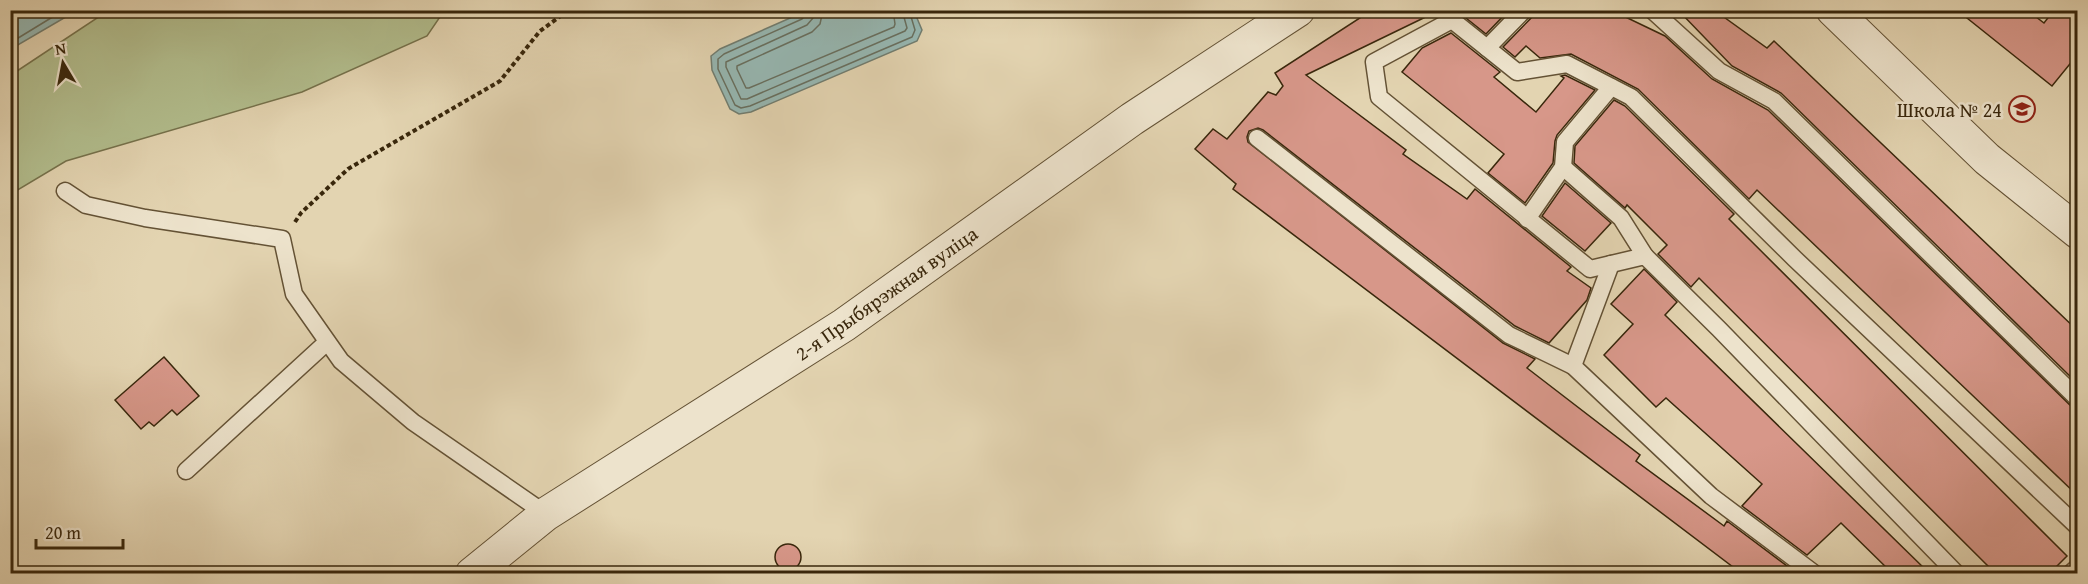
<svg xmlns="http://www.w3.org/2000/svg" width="2088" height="584" viewBox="0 0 2088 584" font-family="'Gentium Book Plus',serif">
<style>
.green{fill:#b2bd8d;stroke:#76724c;stroke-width:1.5}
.water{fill:#96b7b2;stroke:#717d70;stroke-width:1.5}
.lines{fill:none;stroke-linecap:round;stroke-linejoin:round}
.shore{stroke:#686f5f;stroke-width:1.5}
.building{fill:#d79789;stroke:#39270c;stroke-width:1.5}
.lane-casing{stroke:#645235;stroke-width:19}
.street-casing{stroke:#645235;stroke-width:35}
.path{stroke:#39270c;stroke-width:4;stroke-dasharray:4.5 3;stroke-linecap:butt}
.lane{stroke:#ede3cc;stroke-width:16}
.street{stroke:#ede3cc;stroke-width:33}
.labels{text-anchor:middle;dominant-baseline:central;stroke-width:5;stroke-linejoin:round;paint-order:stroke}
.poi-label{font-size:20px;fill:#39270c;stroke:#ede3cc;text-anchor:end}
.street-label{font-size:20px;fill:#39270c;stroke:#ede3cc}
</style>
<rect width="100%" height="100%" fill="#e3d4b1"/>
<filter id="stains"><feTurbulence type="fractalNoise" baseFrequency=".00333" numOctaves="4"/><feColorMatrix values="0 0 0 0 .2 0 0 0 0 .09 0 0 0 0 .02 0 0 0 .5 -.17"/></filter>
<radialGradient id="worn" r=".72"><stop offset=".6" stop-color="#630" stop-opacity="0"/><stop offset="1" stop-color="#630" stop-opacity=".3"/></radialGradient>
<!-- green -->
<polygon class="green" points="109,10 444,10 444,11 427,36 302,92 66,161 11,194 11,75"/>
<!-- water -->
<g class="water">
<polygon points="11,10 76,10 76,11 11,49"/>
<polygon points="806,11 914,11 922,30 917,41 751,112 739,114 730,109 712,70 711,56 720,49"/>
</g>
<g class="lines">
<!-- shore -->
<g class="shore">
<polyline points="806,10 806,15 802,19 724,54 718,59 718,69 735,105 741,108 750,106 912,37 915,30 909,10"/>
<polyline points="814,10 813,18 807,25 726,62 726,67 741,99 747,99 905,31 907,28 902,10"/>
<polyline points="823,10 820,24 812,32 737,66 737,69 746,88 749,88 894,27 895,24 893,10"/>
<polyline points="10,43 64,10"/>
</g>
</g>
<!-- building -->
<g class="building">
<polygon points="1372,10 1440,10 1306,75 1406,150 1403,154 1467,199 1475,189 1571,267 1567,271 1591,288 1587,300 1549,343 1515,326 1263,130 1258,128 1249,131 1247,137 1248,142 1503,343 1535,359 1527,368 1640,455 1636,461 1724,526 1727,521 1791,569 1785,573 1741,573 1233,189 1236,184 1195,149 1213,129 1227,139 1268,92 1276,95 1283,86 1275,73"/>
<polygon points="1456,10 1509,10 1486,34"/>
<polygon points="1534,10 1611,10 1665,36 1712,79 1768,110 2071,406 2078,409 2078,496 1757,190 1749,199 1638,89 1571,54 1540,58 1526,46 1515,57 1503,47 1532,17"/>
<polygon points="1678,10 1714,10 1767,48 1774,41 2078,331 2078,384 1781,93 1732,66"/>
<polygon points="1957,10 2027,10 2044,23 2054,10 2078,10 2078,54 2052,86"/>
<polygon points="1451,33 1500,72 1494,77 1536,112 1564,78 1561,76 1565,75 1595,90 1557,135 1555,141 1553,163 1525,203 1488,173 1504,154 1402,72 1422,48"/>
<polygon points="1614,100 1625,106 1734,214 1729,219 2067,556 2050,573 1995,573 1699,278 1691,287 1658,254 1667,245 1627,205 1625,208 1574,163 1575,146"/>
<polygon points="1565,183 1611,223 1585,251 1542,216"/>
<polygon points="1644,269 1677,302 1665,315 1929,573 1892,573 1841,523 1807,555 1742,506 1762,484 1666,398 1656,407 1604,355 1633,324 1611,304"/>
<polygon points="164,357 199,396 177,415 172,410 154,426 149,422 141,429 115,400"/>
<circle cx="788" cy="557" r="13"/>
</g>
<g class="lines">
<defs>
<g id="lane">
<polyline points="1652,10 1719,71 1774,101 2078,399"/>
<polyline points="1487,48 1524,10"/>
<polyline points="1257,138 1509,335 1573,366 1711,496 1815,574"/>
<polyline points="1563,167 1621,218 1645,256"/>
<polyline points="65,191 86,205 145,218 282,239 294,294 341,361 413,422 546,514"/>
<polyline points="1527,219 1563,167 1565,142 1611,87"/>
<polyline points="1573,366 1611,264"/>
<polyline points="186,471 327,342"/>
<polyline points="1957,574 1719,329 1645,256 1590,269 1379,97 1374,62 1452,20 1517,72 1567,64 1631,97 1795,259 2078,527"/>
<polyline points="2070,574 2078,567"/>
</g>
<g id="street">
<polyline points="1833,10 1987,159 2078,232"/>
<polyline points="472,574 546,514 844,325 1132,119 1298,10"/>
</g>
</defs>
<!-- lane casing -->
<use href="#lane" class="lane-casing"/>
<!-- street casing -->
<use href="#street" class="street-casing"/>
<!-- path -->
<polyline class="path" points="295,222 301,213 348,169 500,81 540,31 569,10"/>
<!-- lane -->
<use href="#lane" class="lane"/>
<!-- street -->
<use href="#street" class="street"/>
</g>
<!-- icons -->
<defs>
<symbol id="school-ring" viewBox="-11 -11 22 22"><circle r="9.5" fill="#ede3cc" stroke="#8f2418" stroke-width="1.5"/><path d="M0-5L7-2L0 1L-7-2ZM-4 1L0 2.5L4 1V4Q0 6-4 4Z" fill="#8f2418"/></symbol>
</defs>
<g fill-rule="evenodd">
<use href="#school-ring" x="2007" y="94" width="30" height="30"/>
</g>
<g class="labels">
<!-- poi labels -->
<g class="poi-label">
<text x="2002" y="109">Школа № 24</text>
</g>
<!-- street labels -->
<g class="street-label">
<text transform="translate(886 293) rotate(-35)">2-я Прыбярэжная вуліца</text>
</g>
</g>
<!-- margin -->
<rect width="2088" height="584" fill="none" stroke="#e3d4b1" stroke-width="36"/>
<rect x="12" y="12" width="2064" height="560" fill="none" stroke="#39270c" stroke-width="3"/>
<rect x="18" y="18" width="2052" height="548" fill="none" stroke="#39270c" stroke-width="1.5"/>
<!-- north arrow -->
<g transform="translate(63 63) rotate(350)" stroke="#ede3cc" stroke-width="4.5" paint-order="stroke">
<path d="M0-4.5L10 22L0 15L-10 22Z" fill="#39270c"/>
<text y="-9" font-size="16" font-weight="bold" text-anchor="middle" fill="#39270c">N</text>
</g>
<!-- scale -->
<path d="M36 539v9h87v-9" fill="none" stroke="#39270c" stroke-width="3"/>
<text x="45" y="539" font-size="18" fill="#39270c" stroke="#ede3cc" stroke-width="4.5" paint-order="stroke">20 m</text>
<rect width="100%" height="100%" filter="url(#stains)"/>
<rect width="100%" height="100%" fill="url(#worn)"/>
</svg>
